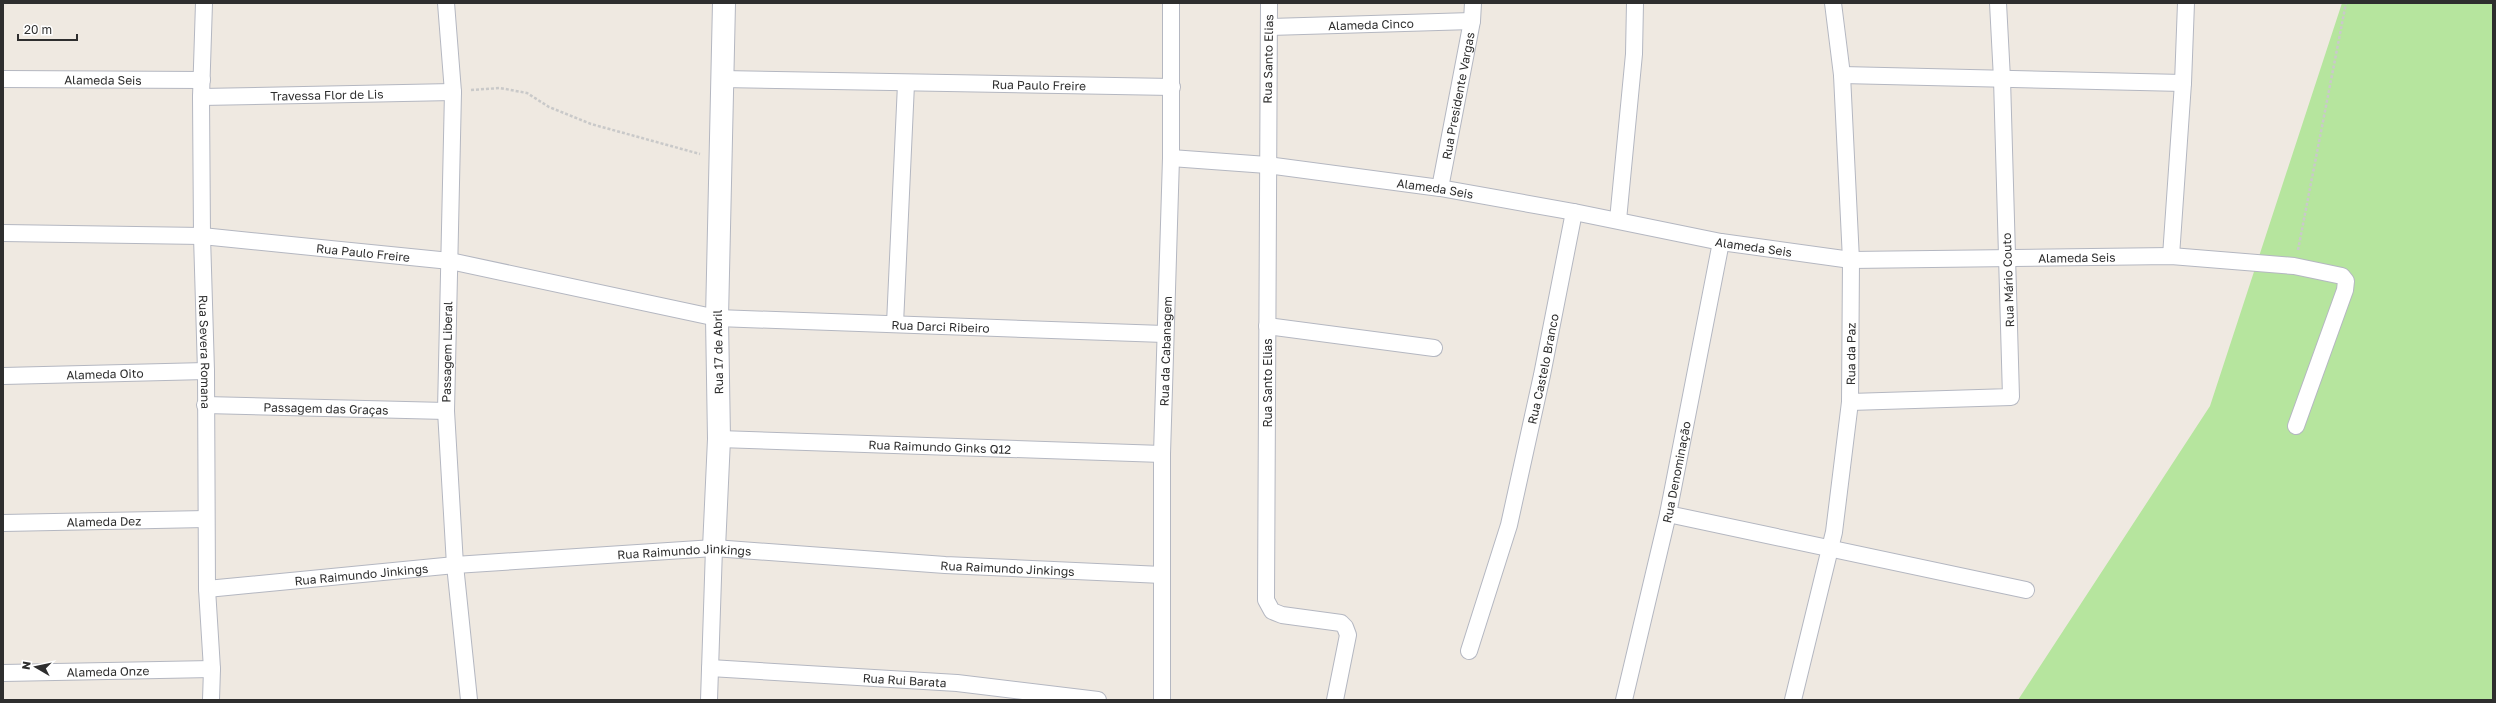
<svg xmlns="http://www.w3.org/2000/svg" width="2496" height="703" viewBox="0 0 2496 703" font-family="'Golos Text',sans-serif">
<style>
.green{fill:#b6e59e}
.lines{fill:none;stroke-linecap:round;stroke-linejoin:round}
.street-casing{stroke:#b4b7c1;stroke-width:18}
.secondary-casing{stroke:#b4b7c1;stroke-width:24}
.path{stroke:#c9c9c9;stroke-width:2.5;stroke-dasharray:3 2;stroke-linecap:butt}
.street{stroke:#fff;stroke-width:16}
.secondary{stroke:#fff;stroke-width:22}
.labels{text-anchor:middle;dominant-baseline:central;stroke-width:3;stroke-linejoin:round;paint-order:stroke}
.street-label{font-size:12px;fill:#2e2e2e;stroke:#fff}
</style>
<rect width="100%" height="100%" fill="#efe9e1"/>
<!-- green -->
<polygon class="green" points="2342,3 2493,3 2493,700 2018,700 2210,406"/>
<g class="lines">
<defs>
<g id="street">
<path id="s1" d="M204,3L201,97L202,236L206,371L207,589L212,669L211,700"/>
<polyline points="446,3 453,92 446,411 455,565 469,700"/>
<polyline points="1269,3 1266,600 1272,611 1282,615 1341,623 1345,627 1348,635 1335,700"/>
<path id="s2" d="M1269,27L1472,21"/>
<polyline points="1842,75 2183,83"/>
<path id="s3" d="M3,79L202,80"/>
<path id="s4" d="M722,79L1172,87"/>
<path id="s5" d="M201,97L453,92"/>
<path id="s6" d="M1171,158L1267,165L1440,188L1574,212L1721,242L1851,260L2171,256L2294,266L2342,276L2346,281L2345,290L2296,426"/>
<path id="s7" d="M1440,188L1472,21L1473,3"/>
<polyline points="1618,220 1634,54 1635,3"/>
<path id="s8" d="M3,233L202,236L450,261L717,318L1164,334"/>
<polyline points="2171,256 2183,83 2186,3"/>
<polyline points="895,324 906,84"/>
<polyline points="1267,326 1434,348"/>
<path id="s9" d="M3,376L206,371"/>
<polyline points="1850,402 2011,397 2002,79 1998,3"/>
<path id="s10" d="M205,405L446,411"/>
<path id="s11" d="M719,439L1162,454"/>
<polyline points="1668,514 2026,590"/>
<path id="s12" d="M3,523L206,519"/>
<path id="s13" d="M207,589L455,565L714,548L945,565L1162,575"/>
<path id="s14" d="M1469,651L1509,525L1542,375L1574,212"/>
<path id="s15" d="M710,668L957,683L1098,700"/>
<path id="s16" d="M3,673L212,669"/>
<polyline points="709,700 714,548"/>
<path id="s17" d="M1162,700V454L1171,158V3"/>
<path id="s18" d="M1624,700L1668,514L1721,242"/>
<path id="s19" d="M1793,700L1834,532L1850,402L1851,260L1842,75L1833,3"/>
</g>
<polyline id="secondary" points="714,548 719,439 717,318 724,3"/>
</defs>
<!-- street casing -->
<use href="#street" class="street-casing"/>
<!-- secondary casing -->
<use href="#secondary" class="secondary-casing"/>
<!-- path -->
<g class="path">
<polyline points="471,90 500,88 527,93 549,107 591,124 700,154"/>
<polyline points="2298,250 2346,3"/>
</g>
<!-- street -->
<use href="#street" class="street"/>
<!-- secondary -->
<use href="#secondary" class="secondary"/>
</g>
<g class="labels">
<!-- street labels -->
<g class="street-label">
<text stroke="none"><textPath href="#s2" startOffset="102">Alameda Cinco</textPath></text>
<text transform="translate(1268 59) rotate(-89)">Rua Santo Elias</text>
<text stroke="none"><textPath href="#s3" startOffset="100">Alameda Seis</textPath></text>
<text stroke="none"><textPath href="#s4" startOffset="317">Rua Paulo Freire</textPath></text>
<text stroke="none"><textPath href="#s5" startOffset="126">Travessa Flor de Lis</textPath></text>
<text stroke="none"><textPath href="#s7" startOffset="94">Rua Presidente Vargas</textPath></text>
<text stroke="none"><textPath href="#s6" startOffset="266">Alameda Seis</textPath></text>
<text stroke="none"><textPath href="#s6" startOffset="590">Alameda Seis</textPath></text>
<text stroke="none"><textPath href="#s8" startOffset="361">Rua Paulo Freire</textPath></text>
<text stroke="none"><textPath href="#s6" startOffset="914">Alameda Seis</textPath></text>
<text transform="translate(2008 280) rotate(-92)">Rua Mário Couto</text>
<text stroke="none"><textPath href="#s8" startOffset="945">Rua Darci Ribeiro</textPath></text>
<text stroke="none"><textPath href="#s17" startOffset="349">Rua da Cabanagem</textPath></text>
<text stroke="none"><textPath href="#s1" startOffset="349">Rua Severa Romana</textPath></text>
<text transform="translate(447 352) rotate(-89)">Passagem Liberal</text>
<text transform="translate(718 352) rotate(-91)">Rua 17 de Abril</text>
<text stroke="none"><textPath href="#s19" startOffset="352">Rua da Paz</textPath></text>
<text stroke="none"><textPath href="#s14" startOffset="292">Rua Castelo Branco</textPath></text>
<text stroke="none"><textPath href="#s9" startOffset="102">Alameda Oito</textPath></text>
<text transform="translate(1267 383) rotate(-90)">Rua Santo Elias</text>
<text stroke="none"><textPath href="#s10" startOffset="121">Passagem das Graças</textPath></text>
<text stroke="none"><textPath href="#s11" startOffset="221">Rua Raimundo Ginks Q12</textPath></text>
<text stroke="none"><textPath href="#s18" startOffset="234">Rua Denominação</textPath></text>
<text stroke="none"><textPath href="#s12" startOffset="101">Alameda Dez</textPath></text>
<text stroke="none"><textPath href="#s13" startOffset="479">Rua Raimundo Jinkings</textPath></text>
<text stroke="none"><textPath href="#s13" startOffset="803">Rua Raimundo Jinkings</textPath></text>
<text stroke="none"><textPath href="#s13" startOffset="155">Rua Raimundo Jinkings</textPath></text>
<text stroke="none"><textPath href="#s16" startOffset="105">Alameda Onze</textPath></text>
<text stroke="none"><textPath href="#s15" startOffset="195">Rua Rui Barata</textPath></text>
</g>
</g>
<!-- border -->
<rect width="2496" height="703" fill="none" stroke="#2e2e2e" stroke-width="8"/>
<!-- north arrow -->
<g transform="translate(36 667) rotate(279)" stroke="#ffffff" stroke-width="3" paint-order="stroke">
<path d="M0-3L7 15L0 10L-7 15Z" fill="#2e2e2e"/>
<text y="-6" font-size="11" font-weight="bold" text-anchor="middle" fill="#2e2e2e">N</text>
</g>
<!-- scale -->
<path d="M18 34v6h59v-6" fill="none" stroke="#2e2e2e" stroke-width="2"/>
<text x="24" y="34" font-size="12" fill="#2e2e2e" stroke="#ffffff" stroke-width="3" paint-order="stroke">20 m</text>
</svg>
